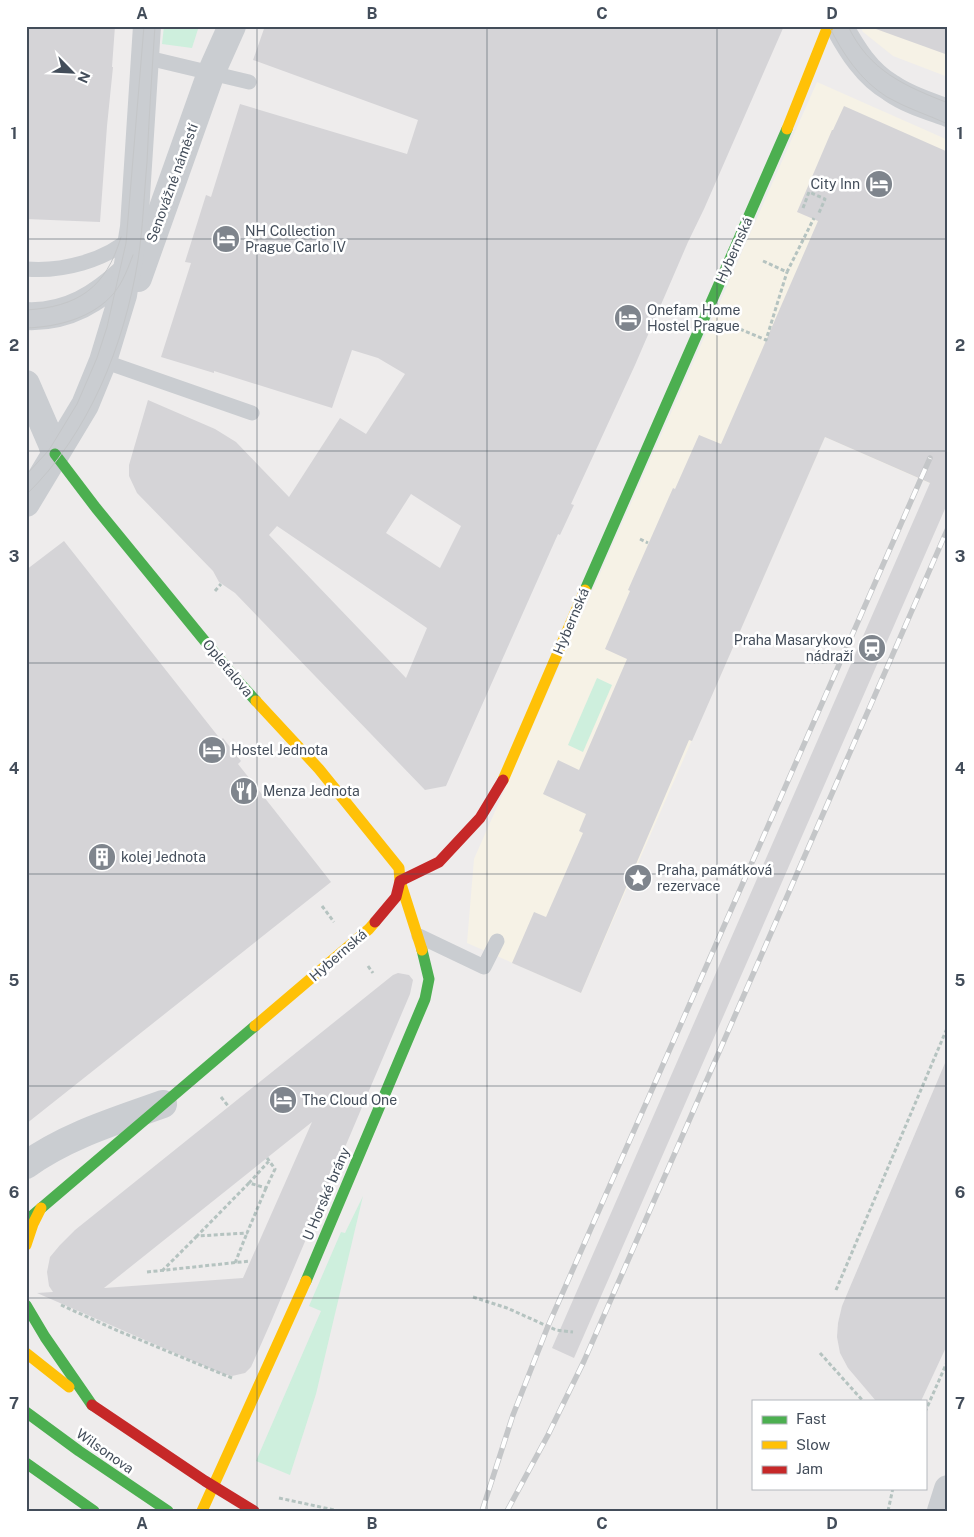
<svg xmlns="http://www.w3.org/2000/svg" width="974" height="1537" viewBox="0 0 974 1537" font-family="'Public Sans',sans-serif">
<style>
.commercial{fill:#f6f2e6}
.green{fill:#ceefdd}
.building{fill:#d5d4d7;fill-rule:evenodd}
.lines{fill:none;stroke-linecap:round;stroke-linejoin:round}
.path{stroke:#b5c3c0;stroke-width:3;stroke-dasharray:4 2.5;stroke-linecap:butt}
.lane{stroke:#cacdd1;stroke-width:15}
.street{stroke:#cacdd1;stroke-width:28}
.fast{stroke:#4caf50;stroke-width:11}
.slow{stroke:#ffc107;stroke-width:11}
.jam{stroke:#c62828;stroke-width:11}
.tram{stroke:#c4c6c8;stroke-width:1}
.rail-casing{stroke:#c4c6c8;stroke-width:5.5}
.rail{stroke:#fff;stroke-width:4;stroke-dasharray:11;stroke-linecap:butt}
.jam-bridge{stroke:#c62828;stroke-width:11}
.grid{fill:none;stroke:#434d5a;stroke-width:1;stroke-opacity:0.55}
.labels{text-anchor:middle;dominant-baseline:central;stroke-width:5;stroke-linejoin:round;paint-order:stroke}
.street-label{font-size:14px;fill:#434d5a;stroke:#fff}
.poi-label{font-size:14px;fill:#434d5a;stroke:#fff;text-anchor:start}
.neatline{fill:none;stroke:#434d5a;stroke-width:2}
.grid-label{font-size:16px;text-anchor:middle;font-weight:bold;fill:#434d5a}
</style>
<rect width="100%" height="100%" fill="#eeecec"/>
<!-- commercial -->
<g class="commercial">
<polygon points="860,26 948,26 948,77 893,56 863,32"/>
<polygon points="817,82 948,140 948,485 945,490 825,437 581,993 467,943 474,859"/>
</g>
<!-- green -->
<g class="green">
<polygon points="164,26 199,26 192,48 162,44"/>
<polygon points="597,678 612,685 583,752 568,745"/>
<polygon points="363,1196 316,1394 290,1475 256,1461 321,1311 309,1306 341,1232 345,1233"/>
</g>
<!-- building -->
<g class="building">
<polygon points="26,26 115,26 112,67 113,67 107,126 100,222 26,219"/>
<path d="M265,26H784L704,209L688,242L635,365L571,504L574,505L560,535L558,534L446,786L425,790L235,593L219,582L213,571L137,493L129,476V465L148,400L215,429L236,442L289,497L340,418L366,434L405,374L378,358L352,350L332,408L214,371V373L161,357L191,263L185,262L206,195L211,197L240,104L407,154L418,120L253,60ZM411,494L461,526L440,568L386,533ZM277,526L427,628L406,678L269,535Z"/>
<polygon points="877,26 948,26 948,55 876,29"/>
<polygon points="844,106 948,152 948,502 574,1358 552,1348 930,483 825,437 692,741 689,740 581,993 512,963 534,912 546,917 583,833 579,831 586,814 543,794 558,760 579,770 627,659 605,649 630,591 628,590 673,488 675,489 699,435 721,444 818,221 797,212 832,130 833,130"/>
<polygon points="64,541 221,740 223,738 241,761 238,764 331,882 26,1124 26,570"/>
<path d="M398,973L409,975L413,980L410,994L270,1324L251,1367L245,1373L232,1376L223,1374L37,1293L53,1292L49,1286L47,1272L50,1257L60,1245L75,1230L393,975ZM312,1122L243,1278L104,1288Z"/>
<polygon points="948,1056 948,1343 921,1401 876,1401 848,1368 840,1353 837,1337 838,1323 842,1306 850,1287"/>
</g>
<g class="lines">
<!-- path -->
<g class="path">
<polyline points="803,208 809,192 825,199 818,215"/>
<polyline points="763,261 787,272 814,218"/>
<polyline points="740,329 766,340 787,272"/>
<polyline points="640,539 648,543"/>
<polyline points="215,591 221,584"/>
<polyline points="322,906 334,922"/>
<polyline points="368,966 373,973"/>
<polyline points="221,1097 229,1107"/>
<polyline points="267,1158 275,1169 266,1188 249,1183 269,1161"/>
<polyline points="249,1183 197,1236 247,1233 266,1188"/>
<polyline points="235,1263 247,1233"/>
<polyline points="162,1271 197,1236"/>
<polyline points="147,1272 250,1261"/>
<polyline points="836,1290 948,1026"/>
<polyline points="473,1297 507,1308 556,1330 573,1332"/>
<polyline points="61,1305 116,1330 232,1378"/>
<polyline points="820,1353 863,1401"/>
<polyline points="925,1412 948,1360"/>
<polyline points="279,1498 339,1511"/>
<polyline points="888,1511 893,1488"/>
</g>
<!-- lane -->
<g class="lane">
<polyline points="144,57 249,82"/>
<path d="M26,269C62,272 105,261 133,236"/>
<polyline points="103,361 252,413"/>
<polyline points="419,936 484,967 497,941"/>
</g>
<!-- street -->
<g class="street">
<path d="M839,26C852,50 867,74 891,88C908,100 929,106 948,113"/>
<polyline points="138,278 211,73 232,26"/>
<path d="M26,316C68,318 98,298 127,271"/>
<polyline points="26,384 52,444 55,454"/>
<polyline points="26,503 85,405 103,361 123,295 134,227 147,26"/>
<path d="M26,1165C68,1135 116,1121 163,1104"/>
<polyline points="941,1511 948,1489"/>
</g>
<!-- fast -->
<g class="fast">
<polyline points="55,454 96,508 235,678 256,701"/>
<polyline points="585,590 787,129"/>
<polyline points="26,1221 255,1026"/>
<polyline points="306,1281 425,999 429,979 422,950"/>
<polyline points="26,1305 45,1337 92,1405"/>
<polyline points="26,1412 79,1451 168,1511"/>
<polyline points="26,1463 94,1511"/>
</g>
<!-- slow -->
<g class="slow">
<polyline points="787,129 828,26"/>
<polyline points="256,701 319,769 399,868 400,881 422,950"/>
<polyline points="503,780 585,590"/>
<polyline points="255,1026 369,929 375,922"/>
<polyline points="26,1245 33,1224 41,1208"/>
<polyline points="26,1353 69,1387"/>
<polyline points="202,1511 306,1281"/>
</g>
<!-- jam -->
<polyline class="jam" points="375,922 396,897 400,881 439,862 480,818 503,780"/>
<!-- tram -->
<g class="tram">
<path d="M829,26C843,54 860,80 887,97C906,108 928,115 948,124"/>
<path d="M848,26C869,71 905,86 948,103"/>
<path d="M26,310C78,307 106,288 121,237"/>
<path d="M26,328C58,327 93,318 114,293C123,282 128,268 133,255"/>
<polyline points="26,475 49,450 77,404 97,358 107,327 126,243 144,26"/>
<path d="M26,495C89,434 124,346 138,260C143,228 144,195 147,162C149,117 152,71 155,26"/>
</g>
<defs>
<g id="rail">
<polyline points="482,1511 513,1415 548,1326 930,458"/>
<polyline points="507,1511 548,1435 584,1361 948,528"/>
</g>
</defs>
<!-- rail casing -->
<use href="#rail" class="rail-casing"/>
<!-- rail -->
<use href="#rail" class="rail"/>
<!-- jam-bridge -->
<polyline class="jam-bridge" points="92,1405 205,1481 254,1511"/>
</g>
<!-- grid -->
<path class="grid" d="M257,26V1511M487,26V1511M717,26V1511M26,239H948M26,451H948M26,663H948M26,874H948M26,1086H948M26,1298H948"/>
<!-- icons -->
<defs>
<symbol id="hotel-disc" viewBox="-11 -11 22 22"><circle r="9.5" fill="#7f858d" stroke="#fff"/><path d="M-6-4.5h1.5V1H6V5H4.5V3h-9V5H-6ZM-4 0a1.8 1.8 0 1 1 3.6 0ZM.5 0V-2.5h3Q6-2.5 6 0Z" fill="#fff"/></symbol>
<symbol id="station-disc" viewBox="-11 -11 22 22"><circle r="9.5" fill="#7f858d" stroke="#fff"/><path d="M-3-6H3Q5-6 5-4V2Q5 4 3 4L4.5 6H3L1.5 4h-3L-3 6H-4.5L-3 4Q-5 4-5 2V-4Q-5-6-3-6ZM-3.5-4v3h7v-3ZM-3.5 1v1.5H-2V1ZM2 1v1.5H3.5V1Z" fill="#fff"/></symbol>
<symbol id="restaurant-disc" viewBox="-11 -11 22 22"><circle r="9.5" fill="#7f858d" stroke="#fff"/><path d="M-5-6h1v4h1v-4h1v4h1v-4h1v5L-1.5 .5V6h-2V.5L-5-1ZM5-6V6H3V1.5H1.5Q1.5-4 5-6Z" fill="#fff"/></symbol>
<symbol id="building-disc" viewBox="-11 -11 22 22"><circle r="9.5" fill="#7f858d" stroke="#fff"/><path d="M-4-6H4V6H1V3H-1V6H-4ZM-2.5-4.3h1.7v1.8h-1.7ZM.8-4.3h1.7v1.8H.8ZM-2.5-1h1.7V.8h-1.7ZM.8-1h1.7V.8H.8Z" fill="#fff"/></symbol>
<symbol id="sight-disc" viewBox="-11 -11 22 22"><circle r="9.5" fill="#7f858d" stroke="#fff"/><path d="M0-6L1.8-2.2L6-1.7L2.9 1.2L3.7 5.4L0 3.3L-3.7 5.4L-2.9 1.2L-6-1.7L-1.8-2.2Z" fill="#fff"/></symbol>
</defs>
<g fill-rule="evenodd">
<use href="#hotel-disc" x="863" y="168" width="32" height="32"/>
<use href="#hotel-disc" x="210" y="223" width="32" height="32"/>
<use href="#hotel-disc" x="612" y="302" width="32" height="32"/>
<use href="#station-disc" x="856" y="632" width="32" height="32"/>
<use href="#hotel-disc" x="196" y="734" width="32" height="32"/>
<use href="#restaurant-disc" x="228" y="775" width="32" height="32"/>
<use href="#building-disc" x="86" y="841" width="32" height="32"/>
<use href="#sight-disc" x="622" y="862" width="32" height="32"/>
<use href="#hotel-disc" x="267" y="1084" width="32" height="32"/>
</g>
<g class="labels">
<!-- street labels -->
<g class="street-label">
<text transform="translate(172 183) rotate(-70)">Senovážné náměstí</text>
<text transform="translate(734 250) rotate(-66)">Hybernská</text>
<text transform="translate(571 621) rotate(-67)">Hybernská</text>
<text transform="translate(228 668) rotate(50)">Opletalova</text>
<text transform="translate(338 955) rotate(-41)">Hybernská</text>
<text transform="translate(326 1194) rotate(-67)">U Horské brány</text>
<text transform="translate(105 1451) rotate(35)">Wilsonova</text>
</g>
<!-- poi labels -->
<g class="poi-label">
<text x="860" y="184" text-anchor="end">City Inn</text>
<text x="245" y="231">NH Collection<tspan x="245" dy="16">Prague Carlo IV</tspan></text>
<text x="647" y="310">Onefam Home<tspan x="647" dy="16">Hostel Prague</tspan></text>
<text x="853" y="640" text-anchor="end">Praha Masarykovo<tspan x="853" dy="16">nádraží</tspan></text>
<text x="231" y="750">Hostel Jednota</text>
<text x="263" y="791">Menza Jednota</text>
<text x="121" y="857">kolej Jednota</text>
<text x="657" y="870">Praha, památková<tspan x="657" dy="16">rezervace</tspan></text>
<text x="302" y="1100">The Cloud One</text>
</g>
</g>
<!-- border -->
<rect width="974" height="1537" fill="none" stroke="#ffffff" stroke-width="55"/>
<!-- legend -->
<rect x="752" y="1400" width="175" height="90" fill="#ffffff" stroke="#b4b8bd"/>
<rect x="762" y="1416" width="25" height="8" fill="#4caf50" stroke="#b4b8bd"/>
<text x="796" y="1424" font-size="15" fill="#434d5a">Fast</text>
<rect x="762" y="1441" width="25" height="8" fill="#ffc107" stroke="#b4b8bd"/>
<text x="796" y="1450" font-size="15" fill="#434d5a">Slow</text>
<rect x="762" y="1466" width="25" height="8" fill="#c62828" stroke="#b4b8bd"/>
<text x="796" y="1474" font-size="15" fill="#434d5a">Jam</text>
<!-- north arrow -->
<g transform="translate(72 72) rotate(114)" stroke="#ffffff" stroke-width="4" paint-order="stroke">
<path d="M0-4L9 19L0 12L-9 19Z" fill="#434d5a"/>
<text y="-8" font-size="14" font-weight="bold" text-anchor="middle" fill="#434d5a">N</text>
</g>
<rect x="28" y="28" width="918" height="1482" class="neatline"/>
<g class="grid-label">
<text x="142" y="19">A</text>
<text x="372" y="19">B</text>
<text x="602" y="19">C</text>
<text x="832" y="19">D</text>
<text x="14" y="139">1</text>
<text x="960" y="139">1</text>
<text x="14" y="351">2</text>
<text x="960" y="351">2</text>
<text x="14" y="562">3</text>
<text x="960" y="562">3</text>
<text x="14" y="774">4</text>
<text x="960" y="774">4</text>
<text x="14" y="986">5</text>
<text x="960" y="986">5</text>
<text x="14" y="1198">6</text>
<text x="960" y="1198">6</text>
<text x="14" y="1409">7</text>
<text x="960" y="1409">7</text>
<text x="142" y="1529">A</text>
<text x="372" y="1529">B</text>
<text x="602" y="1529">C</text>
<text x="832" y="1529">D</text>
</g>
</svg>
